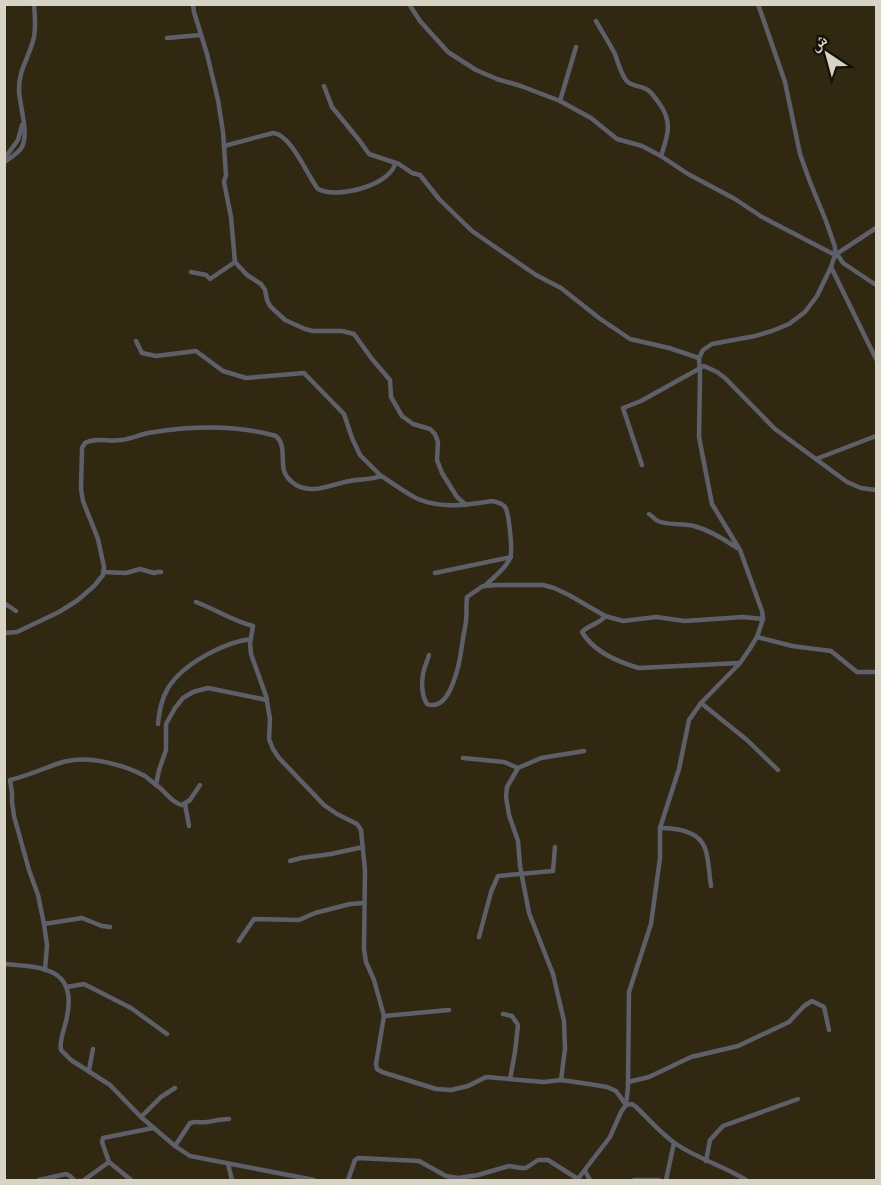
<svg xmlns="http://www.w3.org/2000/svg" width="881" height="1185" viewBox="0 0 881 1185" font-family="'Noto Sans','Noto Naskh Arabic',sans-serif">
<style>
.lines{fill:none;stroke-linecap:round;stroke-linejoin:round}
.minor{stroke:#5d606b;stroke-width:4.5}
</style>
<rect width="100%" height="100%" fill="#302810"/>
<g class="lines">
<!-- minor -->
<g class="minor">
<polyline points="193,4 194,12 207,54 218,100 223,132 226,175 224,182 231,217 235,262 247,275 261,284 265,290 267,300 270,306 285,320 305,329 313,331 342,331 354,334 372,359 390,380 391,397 402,416 413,424 430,429 435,434 438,442 437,460 442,473 457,497 466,505"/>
<polyline points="409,4 420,21 448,52 476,70 497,79 521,86 560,101 591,118 617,139 642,146 661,156 688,174 735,199 762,217 835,255 876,228"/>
<path d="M596,21C602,32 609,42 615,54C618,62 620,72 626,80C631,87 639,85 646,89C652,92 655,98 659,103C673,122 668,135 661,156"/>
<polyline points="167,38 200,35"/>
<polyline points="324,86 332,107 359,140 369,154 399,164 412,173 420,175 439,199 472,231 536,275 561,288 599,318 630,339 669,348 699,358"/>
<polyline points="560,101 576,47"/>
<path d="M224,146L273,133C291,134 307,175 318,189C336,199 389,186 395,164"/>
<polyline points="4,159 18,140 22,125"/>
<path d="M4,162C10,158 19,153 22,147C29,133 20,107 19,91C18,70 30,56 34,37C36,27 35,15 34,4"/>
<polyline points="835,255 839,257 843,263 876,285"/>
<polyline points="831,267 876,359"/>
<polyline points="191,272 206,275 210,279 235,262"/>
<polyline points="136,341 142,353 156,356 196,351 223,371 246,378 304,373 344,414 352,438 360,455 381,476"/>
<polyline points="816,459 876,436"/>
<polyline points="642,465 623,408 641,401 704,366 717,372 725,378 775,429 847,482 861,488 876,490"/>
<path d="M649,514C652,516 654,518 656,520C665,526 683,523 694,526C709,530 724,539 737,548"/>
<polyline points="103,572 126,573 140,569 154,573 158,572 161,572"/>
<polyline points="435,573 511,557"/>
<path d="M196,602C215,609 233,621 253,626L250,643L251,654L266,696L270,719L269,739L273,749L279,758L324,805L337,814L357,824L361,830L365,870L364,949L366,962L374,980L384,1016L376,1064L377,1069L382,1072L436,1089L451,1090L468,1086L486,1077L544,1082L561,1080L589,1084L607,1087L616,1091L626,1105"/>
<polyline points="4,603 16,611"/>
<path d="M605,616C600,624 588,625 582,632C593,651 618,662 639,668L739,663"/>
<path d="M4,633L17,632L59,612L78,600L94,586L103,575L104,567L98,539L83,501L81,489L82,448L85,443C96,437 109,442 121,440C130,439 139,435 148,433C191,426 234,424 276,436C286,445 281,459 284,471C286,477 290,481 296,485C314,495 331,484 350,481C361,479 371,480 381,476C393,483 405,493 418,499C442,509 467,505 492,501C497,502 502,503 505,507C509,512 513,552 510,558C506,569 493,577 485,586L496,585H543L554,588L569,595L605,616L623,621L656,617L685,621L743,617L763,619"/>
<polyline points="757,637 792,646 831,651 857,672 876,672"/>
<path d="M429,655C427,662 424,668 423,674C421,683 422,696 427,704C451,713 460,661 462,645C463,637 465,629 466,621C467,613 466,605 467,597L483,586H485"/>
<polyline points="701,703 747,740 778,770"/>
<path d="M158,724C159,711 161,700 168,688C183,664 224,642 251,639"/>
<polyline points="463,758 504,762 518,768"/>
<path d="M156,785C166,791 170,802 182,805L190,800L200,785"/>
<polyline points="185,804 189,826"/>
<path d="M660,828C676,828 698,830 705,848C709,859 709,874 711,886"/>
<polyline points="290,861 301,858 331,854 363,847"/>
<polyline points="44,924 82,918 102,926 110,927"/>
<polyline points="479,937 491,892 498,876 553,871 555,847"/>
<polyline points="239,941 254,919 299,920 315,913 350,904 364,903"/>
<path d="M4,964C43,967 77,968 67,1017C65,1028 59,1040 61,1050L71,1060L110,1085L141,1117L175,1146L190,1156L314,1180"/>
<path d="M45,970L47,945L44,924L38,895L29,870L14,816L12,802V793L10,780C28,776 46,767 63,762C88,755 122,764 145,776C149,779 152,782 156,785L159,770L166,750V724L175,708L183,698L193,692L208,688L267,700"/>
<polyline points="67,987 84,984 131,1008 167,1034"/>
<polyline points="503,1014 512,1016 518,1025 515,1052 510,1079"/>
<polyline points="384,1016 449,1010"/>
<polyline points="89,1070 93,1049"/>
<polyline points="561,1080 565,1049 564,1021 553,974 529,913 520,866 518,841 509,815 506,797 507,787 518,768 541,758 584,751"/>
<polyline points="628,1082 649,1077 691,1057 738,1046 789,1022 804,1006 812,1001 824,1007 829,1030"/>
<path d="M626,1105L632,1104L635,1106C648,1118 661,1134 676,1144C698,1159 724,1166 746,1180"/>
<polyline points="141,1117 161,1097 175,1088"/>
<path d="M175,1146L190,1123C196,1121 201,1123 207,1122C214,1121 221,1119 229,1119"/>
<polyline points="706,1161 710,1140 723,1126 798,1099"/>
<polyline points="228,1164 232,1180"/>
<polyline points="585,1171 590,1180"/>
<polyline points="39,1180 66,1174 70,1176 74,1180"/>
<polyline points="84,1180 109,1162"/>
<polyline points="131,1180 109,1162 102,1142 103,1138 153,1128"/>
<polyline points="348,1180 355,1160 358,1158 419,1161 446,1176 458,1178 478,1175 509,1166 521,1168 526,1168 538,1160 548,1160 578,1179"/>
<polyline points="577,1180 610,1137 621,1112 626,1105 628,1087 629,992 651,924 660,858 660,828 679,769 689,720 701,703 740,663 749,650 757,637 763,619 762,611 740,550 712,504 699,437 700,376 699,358 703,350 712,344 755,336 772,331 789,324 805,312 817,296 831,267 835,255 835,247 826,221 810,182 800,154 785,82 758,4"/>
<polyline points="634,1180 659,1180"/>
<polyline points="666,1180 674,1143"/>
</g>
</g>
<!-- border -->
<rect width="881" height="1185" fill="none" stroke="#d7d3c5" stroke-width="12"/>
<!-- north arrow -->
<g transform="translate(827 54) rotate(324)" stroke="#151107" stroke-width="4.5" paint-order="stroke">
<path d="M0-4.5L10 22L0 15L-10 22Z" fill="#d7d3c5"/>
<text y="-9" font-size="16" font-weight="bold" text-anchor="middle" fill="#d7d3c5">ش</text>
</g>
</svg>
